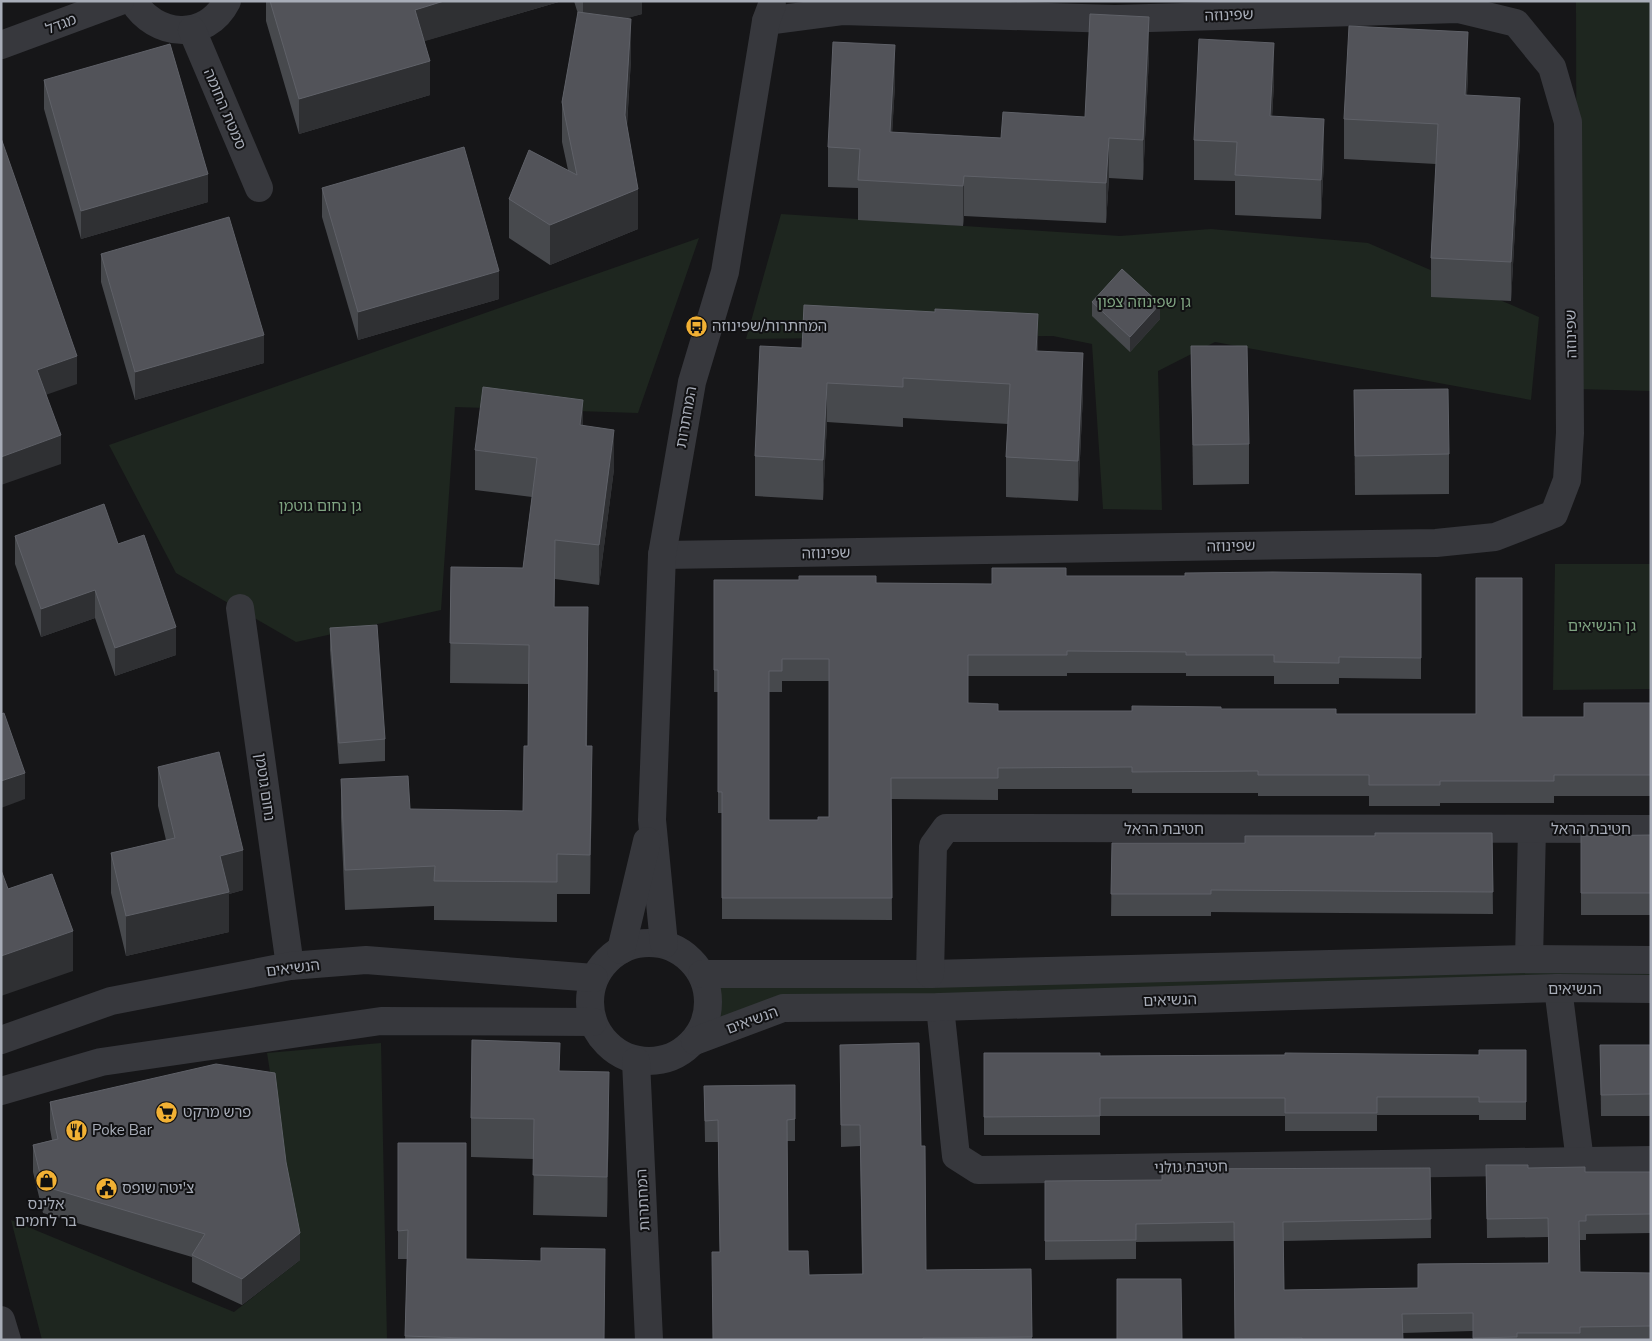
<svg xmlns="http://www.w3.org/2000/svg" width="1652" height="1341" viewBox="0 0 1652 1341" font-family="'Nunito Sans','Noto Sans Hebrew',sans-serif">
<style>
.green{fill:#1e261f}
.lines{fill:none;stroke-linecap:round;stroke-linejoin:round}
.minor{stroke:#37383d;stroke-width:28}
.wall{fill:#47494d;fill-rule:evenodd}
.shaded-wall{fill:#2f3033}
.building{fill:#525359;stroke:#5f6168;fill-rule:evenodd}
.labels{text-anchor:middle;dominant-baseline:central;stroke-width:4;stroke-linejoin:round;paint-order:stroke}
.street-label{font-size:15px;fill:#a8adb8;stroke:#111113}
.park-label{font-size:15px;fill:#7fa381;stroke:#111113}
.poi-label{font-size:15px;fill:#a8adb8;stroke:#111113;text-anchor:start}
</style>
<rect width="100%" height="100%" fill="#161618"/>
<!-- green -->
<g class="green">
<polygon points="1576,1 1651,1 1651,391 1577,389"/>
<polygon points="781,214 1120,236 1211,229 1368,243 1539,317 1531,400 1215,342 1158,371 1162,510 1103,509 1092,344 1053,336 746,339"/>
<polygon points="699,238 638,413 455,407 441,610 296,642 176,573 109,445"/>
<polygon points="1555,564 1651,564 1651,689 1553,690"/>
<polygon points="1651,969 1651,982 720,1022 717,980"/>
<polygon points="381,1043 387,1340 42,1340 11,1220 234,1312 300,1260 267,1053"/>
</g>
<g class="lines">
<!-- minor -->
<g class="minor">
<path d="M133,1C155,37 206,42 227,1"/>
<polyline points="192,30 259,188"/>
<polyline points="1,45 120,1"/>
<polyline points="662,555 1436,543 1495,537 1554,514 1567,480 1570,433 1568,122 1552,67 1516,23 1458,9 1115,19 842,11 766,21"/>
<polyline points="240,608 290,966"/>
<circle cx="649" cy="1002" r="59"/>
<polyline points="664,944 652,820 662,555 692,382 725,272 766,21 772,5"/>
<polyline points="621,950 647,841"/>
<polyline points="1529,959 1532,829"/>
<polyline points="702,974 930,974 1529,959 1651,960"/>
<polyline points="930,974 933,846 946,828 1651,829"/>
<polyline points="1558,988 1580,1161"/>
<polyline points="940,1007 956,1156 978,1170 1651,1160"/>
<polyline points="1,1040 111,1001 290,966 366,960 594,978"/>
<polyline points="695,1041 783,1008 940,1007 1558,988 1651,989"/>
<polyline points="636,1061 649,1340"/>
<polyline points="1,1091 101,1062 381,1021 593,1022"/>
<polyline points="1,1320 7,1340"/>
</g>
</g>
<!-- wall -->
<g class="wall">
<polygon points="266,1 562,1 424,41 430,95 299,134 266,21"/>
<polygon points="574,1 642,1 642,14 626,18 631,59 627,126 638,229 550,265 509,238 509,199 568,170 562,142 562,102 578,14"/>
<polygon points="1149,56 1143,180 1109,178 1106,223 964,216 963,226 858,220 858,188 828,187 828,147 895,85 892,132 1001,138 1085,117"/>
<polygon points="1468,72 1467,95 1520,138 1511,301 1431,297 1431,258 1436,164 1344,159 1344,119"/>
<polygon points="44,80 208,202 81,239 44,109"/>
<polygon points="1274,83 1272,116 1324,159 1321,219 1235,215 1235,181 1194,180 1194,140"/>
<polygon points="322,188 499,299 358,340 322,217"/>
<polygon points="101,254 264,363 135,400 101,282"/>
<polygon points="1092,302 1160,319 1130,352 1092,316"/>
<polygon points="1191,346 1249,444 1249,484 1193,485"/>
<polygon points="802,348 1038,351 1083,393 1078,501 1006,497 1006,457 1008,424 903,418 903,427 827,422 823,500 755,496 755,456"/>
<polygon points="1354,390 1449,454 1449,494 1355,495"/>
<polygon points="583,426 614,469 599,585 555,579 554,607 588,647 587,746 592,786 590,894 557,894 557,922 434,920 434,906 345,910 341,818 341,779 410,809 523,811 528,746 529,684 450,683 451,567 523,568 532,497 475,490 475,450"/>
<polygon points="15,536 118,544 176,655 115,676 95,618 41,637 15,564"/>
<path d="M1421,574V679L1339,678V684H1274V676H1186V673H1067V676H968V703L998,711H1132L1221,709L1336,714L1522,717H1584L1651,703V796H1554V803H1440V806H1369V796H1258V793H1132V789H998V800L891,799L892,920L722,919V813H718V692H714V580L876,583L992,584L1066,576H1185ZM782,681H829V817L818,820H769V692H782Z"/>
<polygon points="330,628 385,739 385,761 339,764 330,650"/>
<polygon points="158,767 243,890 229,894 229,932 126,956 111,893 111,853 166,840 158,806"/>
<polygon points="1492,833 1493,914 1211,912 1211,916 1111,916 1112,843 1245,843 1375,836"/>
<polygon points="1651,835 1651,915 1581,915 1581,836"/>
<polygon points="840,1045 921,1146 926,1270 1031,1269 1032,1340 713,1340 720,1252 718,1142 705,1142 704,1086 795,1085 795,1141 787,1141 788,1251 809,1275 862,1274 860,1146 841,1147"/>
<polygon points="1600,1045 1651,1045 1651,1116 1601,1116"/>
<polygon points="1526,1050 1526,1120 1479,1120 1479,1115 1377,1115 1377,1131 1285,1131 1285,1116 1100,1116 1100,1135 984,1135 984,1053 1100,1056 1479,1055"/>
<polygon points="560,1071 609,1112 607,1217 533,1215 534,1159 471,1157 471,1118"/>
<polygon points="50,1102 286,1162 300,1260 242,1305 192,1282 192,1257 43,1213 33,1172 33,1145 52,1140 50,1129"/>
<polygon points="398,1143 466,1259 604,1340 405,1340 407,1259 398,1259"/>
<polygon points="1486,1165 1585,1172 1651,1172 1651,1233 1586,1234 1586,1240 1579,1240 1580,1272 1651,1273 1651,1340 1473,1340 1473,1331 1403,1333 1403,1340 1235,1340 1234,1241 1136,1242 1136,1259 1045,1260 1045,1181 1162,1180 1430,1168 1431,1238 1283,1241 1284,1290 1418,1288 1418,1264 1548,1263 1548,1237 1487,1238"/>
</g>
<!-- shaded-wall -->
<g class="shaded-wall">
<polygon points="444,1 562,1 415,44 415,10"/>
<polygon points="583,1 642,1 642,14 583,31"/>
<polygon points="1149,17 1149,56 1143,180 1143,140"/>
<polygon points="631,19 631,59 625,155 625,115"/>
<polygon points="1468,32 1468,72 1465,135 1465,95"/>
<polygon points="1274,43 1274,83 1270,156 1270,116"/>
<polygon points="895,45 895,85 890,172 890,132"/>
<polygon points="430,61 430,95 299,134 299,99"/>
<polygon points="1520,98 1520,138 1511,301 1511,262"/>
<polygon points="1324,119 1324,159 1321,219 1321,180"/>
<polygon points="1109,138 1109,178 1106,223 1106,183"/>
<polygon points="208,174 208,202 81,239 81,211"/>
<polygon points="964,176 964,216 963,226 963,186"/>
<polygon points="638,189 638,229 550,265 550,225"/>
<polygon points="499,271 499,299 358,340 358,312"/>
<polygon points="1160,304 1160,319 1130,352 1130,337"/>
<polygon points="1038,314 1038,354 1036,351"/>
<polygon points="264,335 264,363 135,400 135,372"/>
<polygon points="1083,353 1083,393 1078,501 1078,461"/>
<polygon points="77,356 77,384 37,398 37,370"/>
<polygon points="827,383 827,422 823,500 823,460"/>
<polygon points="583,400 583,440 580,425"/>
<polygon points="614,430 614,469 599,585 599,545"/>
<polygon points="61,435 61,464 1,485 1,457"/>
<polygon points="555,540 555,579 554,646 554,607"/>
<polygon points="95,590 95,618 41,637 41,609"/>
<polygon points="176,627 176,655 115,676 115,648"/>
<polygon points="592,746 592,786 590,894 590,855"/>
<polygon points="25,773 25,799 1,808 1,781"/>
<polygon points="243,850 243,890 229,894 229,932 126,956 126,916 220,856"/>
<polygon points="73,931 73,971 1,996 1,956"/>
<polygon points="609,1072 609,1112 607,1217 607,1177"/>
<polygon points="300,1233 300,1260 242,1305 242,1279"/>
</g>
<!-- building -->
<g class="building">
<polygon points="270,1 444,1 415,10 430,61 299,99"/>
<polygon points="578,12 631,19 625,115 638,189 550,225 509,199 529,150 577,175 562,102"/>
<polygon points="1090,14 1149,17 1143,140 1109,138 1106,183 964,176 963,186 858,180 860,149 828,147 833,42 895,45 890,132 1001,138 1003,112 1085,117"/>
<polygon points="1349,26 1468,32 1465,95 1520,98 1511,262 1431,258 1438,124 1344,119"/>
<polygon points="1199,39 1274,43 1270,116 1324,119 1321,180 1235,175 1237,142 1194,140"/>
<polygon points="170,44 208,174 81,211 44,80"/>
<polygon points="1,138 77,356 37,370 61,435 1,457"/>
<polygon points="464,147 499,271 358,312 322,188"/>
<polygon points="229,217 264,335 135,372 101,254"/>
<polygon points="1122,269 1160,304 1130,337 1092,302"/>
<polygon points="804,305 935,312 935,309 1038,314 1036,351 1083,353 1078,461 1006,457 1010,384 903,378 903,387 827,383 823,460 755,456 760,346 802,348"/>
<polygon points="1191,346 1247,346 1249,444 1193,445"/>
<polygon points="483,387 583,400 580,425 614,430 599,545 555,540 554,607 588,607 586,746 592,746 590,855 557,854 557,882 434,881 435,866 345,870 341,779 408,776 410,809 523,811 524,746 528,746 529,645 450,643 451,567 523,568 537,458 475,450"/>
<polygon points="1448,389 1449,454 1355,456 1354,390"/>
<polygon points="104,504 118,544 144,535 176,627 115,648 95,590 41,609 15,536"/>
<path d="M992,568H1066V576H1185V573L1273,572L1421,574V658L1339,657V663L1274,662V655H1186V652L1067,651V655H968V703L998,704V711H1132V706L1221,707V709H1336V714H1476V578H1522V717H1584V703H1651V775H1554V781H1440V785H1369V775H1258V771L1132,772V767L998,768V778H891L892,898H722V792H718V670H714V580H799V576H876V583L992,584ZM782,659H829V817H818V820H769V671H782Z"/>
<polygon points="377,625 385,739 339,743 330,628"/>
<polygon points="4,713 25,773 1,781 1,714"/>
<polygon points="219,752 243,850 220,856 229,892 126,916 111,853 175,838 158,767"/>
<polygon points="1375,833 1492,833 1493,892 1211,890 1211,894 1111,894 1112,843 1245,843 1245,836 1375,836"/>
<polygon points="1651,835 1651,893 1581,893 1581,836"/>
<polygon points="1,870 8,889 52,874 73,931 1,956"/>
<polygon points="472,1040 560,1043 559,1071 609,1072 607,1177 533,1175 534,1119 471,1118"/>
<polygon points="919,1043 921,1146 925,1146 926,1270 1031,1269 1032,1337 923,1338 923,1340 713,1340 712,1252 720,1252 718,1120 705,1121 704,1086 795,1085 795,1119 787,1120 788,1251 808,1251 809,1275 863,1274 860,1125 841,1125 840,1045"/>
<polygon points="1600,1045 1651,1045 1651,1094 1601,1095"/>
<polygon points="1479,1050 1526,1050 1526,1102 1479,1102 1479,1097 1377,1097 1377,1113 1285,1113 1285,1098 1100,1098 1100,1116 984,1117 984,1053 1100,1053 1100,1056 1285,1055 1285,1053 1479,1055"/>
<polygon points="216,1064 275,1073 286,1162 300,1233 242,1279 192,1255 205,1234 43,1186 33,1145 58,1139 50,1102"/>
<polygon points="398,1143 466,1143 466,1259 541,1261 541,1248 605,1249 604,1340 526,1340 405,1336 408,1230 398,1231"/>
<polygon points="1486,1165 1528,1165 1528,1168 1585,1167 1585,1172 1651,1172 1651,1214 1586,1215 1586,1221 1579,1221 1580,1272 1651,1273 1651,1326 1580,1327 1580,1333 1517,1333 1517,1337 1473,1338 1473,1313 1402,1314 1403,1340 1302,1340 1302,1338 1235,1339 1234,1222 1136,1224 1136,1240 1045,1241 1045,1181 1162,1180 1162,1169 1430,1168 1431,1219 1283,1222 1284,1290 1418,1288 1418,1264 1549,1263 1548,1218 1487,1219"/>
<polygon points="1117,1279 1181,1279 1182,1340 1117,1340"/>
</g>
<!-- icons -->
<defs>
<symbol id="bus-disc" viewBox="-11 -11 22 22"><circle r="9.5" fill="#f2b134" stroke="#111113"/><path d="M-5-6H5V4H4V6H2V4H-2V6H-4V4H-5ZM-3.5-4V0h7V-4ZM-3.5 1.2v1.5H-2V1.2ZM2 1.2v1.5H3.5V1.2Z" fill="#111"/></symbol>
<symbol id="supermarket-disc" viewBox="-11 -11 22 22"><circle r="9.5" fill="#f2b134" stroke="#111113"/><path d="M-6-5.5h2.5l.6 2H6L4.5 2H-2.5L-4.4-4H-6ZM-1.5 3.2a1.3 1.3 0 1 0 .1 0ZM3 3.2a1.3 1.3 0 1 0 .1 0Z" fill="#111"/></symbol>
<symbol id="restaurant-disc" viewBox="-11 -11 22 22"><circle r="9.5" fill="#f2b134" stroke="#111113"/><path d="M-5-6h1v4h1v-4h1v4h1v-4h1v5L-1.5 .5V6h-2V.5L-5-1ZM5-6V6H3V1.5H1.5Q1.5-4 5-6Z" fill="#111"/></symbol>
<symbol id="shop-disc" viewBox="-11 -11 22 22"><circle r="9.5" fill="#f2b134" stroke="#111113"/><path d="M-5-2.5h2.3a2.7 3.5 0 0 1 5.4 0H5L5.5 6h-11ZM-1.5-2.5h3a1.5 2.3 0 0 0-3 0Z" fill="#111"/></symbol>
<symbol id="civic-disc" viewBox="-11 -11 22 22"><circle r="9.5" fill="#f2b134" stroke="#111113"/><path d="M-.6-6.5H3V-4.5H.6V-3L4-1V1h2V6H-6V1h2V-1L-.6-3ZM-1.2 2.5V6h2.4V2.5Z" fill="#111"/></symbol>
</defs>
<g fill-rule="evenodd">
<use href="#bus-disc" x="684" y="314" width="25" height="25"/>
<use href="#supermarket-disc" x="154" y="1100" width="25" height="25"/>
<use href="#restaurant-disc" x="64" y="1118" width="25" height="25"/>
<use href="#shop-disc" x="34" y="1168" width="25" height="25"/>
<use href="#civic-disc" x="94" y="1176" width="25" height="25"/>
</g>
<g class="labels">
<!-- street labels -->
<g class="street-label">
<text transform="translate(1229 15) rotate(-2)">שפינוזה</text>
<text transform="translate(61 24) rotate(-21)">מגדל</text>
<text transform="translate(225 109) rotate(67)">סמטת החומה</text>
<text transform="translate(1571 334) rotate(-91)">שפינוזה</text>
<text transform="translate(686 417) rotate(-80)">המחתרות</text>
<text transform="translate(1231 546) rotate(-1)">שפינוזה</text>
<text transform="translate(826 553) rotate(-1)">שפינוזה</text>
<text transform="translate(265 787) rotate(82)">נחום גוטמן</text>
<text x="1164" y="829">חטיבת הראל</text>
<text x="1591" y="829">חטיבת הראל</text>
<text transform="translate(293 968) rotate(-7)">הנשיאים</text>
<text x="1575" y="989">הנשיאים</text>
<text transform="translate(1170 1000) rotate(-2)">הנשיאים</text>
<text transform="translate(752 1020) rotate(-20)">הנשיאים</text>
<text transform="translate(1191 1167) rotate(-1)">חטיבת גולני</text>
<text transform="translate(643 1200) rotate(-93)">המחתרות</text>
</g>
<!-- park labels -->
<g class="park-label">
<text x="1144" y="302">גן שפינוזה צפון</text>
<text x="320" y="506">גן נחום גוטמן</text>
<text x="1602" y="626">גן הנשיאים</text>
</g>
<!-- poi labels -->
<g class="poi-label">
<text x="712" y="326">המחתרות/שפינוזה</text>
<text x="183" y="1112">פרש מרקט</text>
<text x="92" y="1130">Poke Bar</text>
<text x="122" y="1188">צ'יטה שופס</text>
<text x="46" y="1204" text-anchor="middle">אלינס<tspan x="46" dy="17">בר לחמים</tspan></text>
</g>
</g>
<!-- border -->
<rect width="1652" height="1341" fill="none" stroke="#a8adb8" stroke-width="5"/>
</svg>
